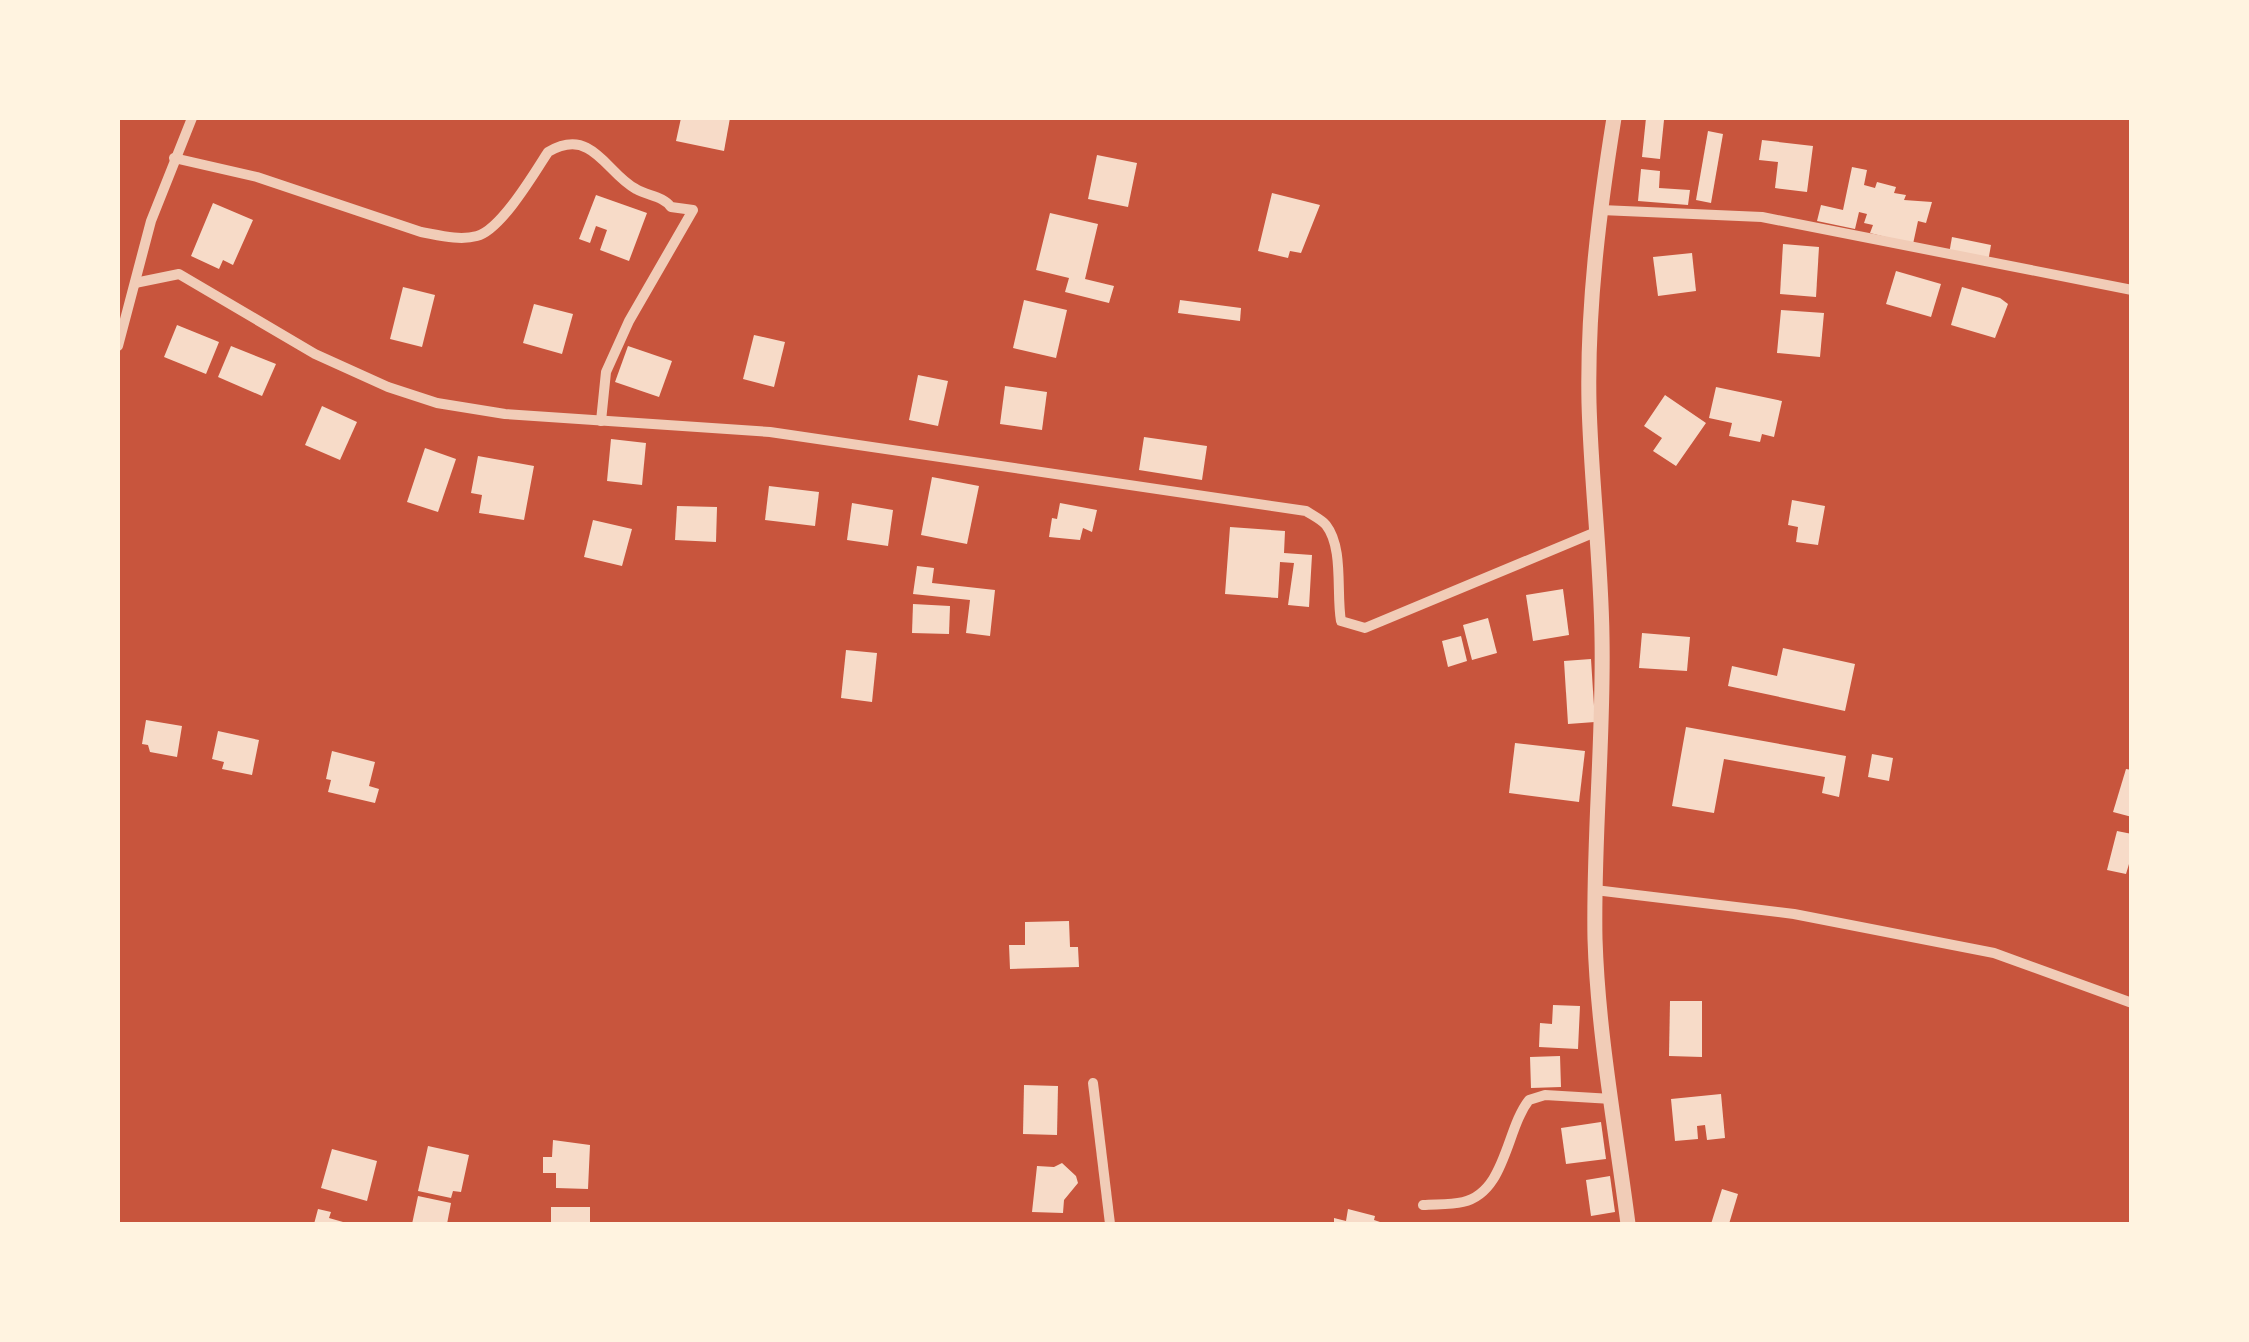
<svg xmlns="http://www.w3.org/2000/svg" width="2249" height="1342" viewBox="0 0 2249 1342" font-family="'Golos Text',sans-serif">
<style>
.building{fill:#f7dbc8}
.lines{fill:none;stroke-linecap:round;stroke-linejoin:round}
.minor{stroke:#f1ccb7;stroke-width:10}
.tertiary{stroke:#f1ccb7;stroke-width:15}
</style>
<rect width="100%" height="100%" fill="#c8553d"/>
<!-- building -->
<g class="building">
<polygon points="681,118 730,118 724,151 676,141"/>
<polygon points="1646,118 1664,120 1660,159 1642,157"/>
<polygon points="1708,131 1723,134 1711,203 1696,200"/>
<polygon points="1762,140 1813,146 1807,192 1775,188 1778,162 1759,160"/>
<polygon points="1097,155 1137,163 1128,207 1088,199"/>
<polygon points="1852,167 1867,170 1864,185 1875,188 1877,182 1896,187 1894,193 1906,195 1904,200 1932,202 1926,223 1918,221 1913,244 1870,233 1873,225 1864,223 1867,214 1859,212 1855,229 1817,221 1821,205 1843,210"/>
<polygon points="1641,169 1660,171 1659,188 1690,190 1688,205 1638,201"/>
<polygon points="1272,193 1320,205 1301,253 1290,251 1288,258 1258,251"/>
<polygon points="596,195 647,213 629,261 600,250 607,230 596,226 590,243 579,239"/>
<polygon points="213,203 253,220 233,265 223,260 219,269 191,256"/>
<polygon points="1050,213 1098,224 1085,279 1114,286 1109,303 1065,292 1069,278 1036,270"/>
<polygon points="1952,237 1991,245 1988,262 1949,254"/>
<polygon points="1783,244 1819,247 1816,297 1780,294"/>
<polygon points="1692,253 1696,291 1658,296 1653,257"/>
<polygon points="1896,271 1941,284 1931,317 1886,304"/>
<polygon points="403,287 435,295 422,347 390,339"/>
<polygon points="1962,287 2000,298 2008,304 1995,338 1951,325"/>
<polygon points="1024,300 1067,310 1056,358 1013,348"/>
<polygon points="1180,300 1241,308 1240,321 1178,313"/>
<polygon points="534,304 573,314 562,354 523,343"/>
<polygon points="1781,310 1824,313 1820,357 1777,353"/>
<polygon points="177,325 219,342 206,374 164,357"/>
<polygon points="754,335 785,342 774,387 743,379"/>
<polygon points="231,346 276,364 262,396 218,377"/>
<polygon points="628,346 672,361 659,397 615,382"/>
<polygon points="918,375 948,381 938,426 909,420"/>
<polygon points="1005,386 1047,392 1042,430 1000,424"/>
<polygon points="1716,387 1782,401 1774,437 1762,434 1760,442 1729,436 1732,423 1709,418"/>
<polygon points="1665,395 1706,423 1676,466 1653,451 1662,438 1644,426"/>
<polygon points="322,406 357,422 340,460 305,445"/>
<polygon points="1144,437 1207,446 1202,480 1139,470"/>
<polygon points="611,439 646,443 642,485 607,481"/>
<polygon points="425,448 456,459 438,512 407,502"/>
<polygon points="478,456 534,466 524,520 479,513 482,495 471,493"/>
<polygon points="932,477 979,486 967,544 921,535"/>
<polygon points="769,486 819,492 815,526 765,520"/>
<polygon points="1792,500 1825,506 1818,545 1796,542 1798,527 1788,525"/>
<polygon points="852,503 893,510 888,546 847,540"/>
<polygon points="1060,503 1097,510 1092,532 1083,528 1080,540 1049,537 1052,518 1057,519"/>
<polygon points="677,506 717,507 716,542 675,540"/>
<polygon points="593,520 632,529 622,566 584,557"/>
<polygon points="1230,527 1285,531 1284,553 1312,555 1309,607 1288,605 1294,563 1280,562 1278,598 1225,594"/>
<polygon points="917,566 934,568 932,583 995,590 990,636 966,633 970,600 913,594"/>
<polygon points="1563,589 1569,635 1533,641 1526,595"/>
<polygon points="913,604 950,606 949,634 912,633"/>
<polygon points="1488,618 1497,653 1472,660 1463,625"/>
<polygon points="1642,633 1690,637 1687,671 1639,668"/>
<polygon points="1461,636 1467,661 1448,667 1442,641"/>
<polygon points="1783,648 1855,664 1845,711 1728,686 1732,666 1777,676"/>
<polygon points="846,650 877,653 872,702 841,698"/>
<polygon points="1591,659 1595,722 1568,724 1564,661"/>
<polygon points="146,720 182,726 177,757 150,752 148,745 142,744"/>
<polygon points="1686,727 1846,756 1839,797 1822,793 1825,777 1724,759 1714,813 1672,806"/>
<polygon points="218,731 259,740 252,775 222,769 224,762 212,759"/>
<polygon points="1515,743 1585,751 1579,802 1509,793"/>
<polygon points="332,751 375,762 369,786 379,789 375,803 328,792 331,780 326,779"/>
<polygon points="1872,754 1893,758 1889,781 1868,777"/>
<polygon points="2126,769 2132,770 2132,817 2113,812"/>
<polygon points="2117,831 2132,834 2132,865 2129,864 2126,874 2107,870"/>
<polygon points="1069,921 1070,947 1078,947 1079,967 1010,969 1009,945 1025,945 1025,922"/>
<polygon points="1670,1001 1702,1001 1702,1057 1669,1056"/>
<polygon points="1553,1005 1580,1006 1578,1049 1539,1047 1540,1023 1552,1024"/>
<polygon points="1560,1056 1561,1087 1531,1088 1530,1057"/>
<polygon points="1024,1085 1058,1086 1057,1135 1023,1134"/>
<polygon points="1721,1094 1725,1138 1707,1140 1705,1125 1697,1126 1698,1139 1675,1141 1671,1099"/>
<polygon points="1601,1122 1606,1159 1566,1164 1561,1128"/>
<polygon points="553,1140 590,1145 588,1189 556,1188 556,1173 543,1173 543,1157 552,1157"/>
<polygon points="428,1146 469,1155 461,1192 453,1191 451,1198 418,1191"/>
<polygon points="332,1149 377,1161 367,1201 321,1188"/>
<polygon points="1062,1163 1076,1176 1078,1183 1064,1200 1063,1213 1032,1212 1037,1166 1054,1167"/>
<polygon points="1610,1176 1615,1212 1591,1216 1586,1180"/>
<polygon points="1722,1189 1738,1194 1729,1224 1711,1224"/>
<polygon points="418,1196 451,1203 447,1224 412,1224"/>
<rect x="551" y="1207" width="39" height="17"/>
<polygon points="318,1209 331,1212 329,1218 350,1224 314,1224"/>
<polygon points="1348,1209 1375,1216 1374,1220 1386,1224 1334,1224 1334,1218 1346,1221"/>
</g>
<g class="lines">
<!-- minor -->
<g class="minor">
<path d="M174,158L257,177L421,232C438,235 459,241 477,236C501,230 535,172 548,152C560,145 574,141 587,148C605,157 617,179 636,189C648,196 663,196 671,207L693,210L629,321L606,372L601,421"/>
<polyline points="1601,210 1762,217 2132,290"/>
<path d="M135,283L179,274L315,354L388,387L437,403L505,414L770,432L1306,511C1312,515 1322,520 1326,525C1344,548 1336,593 1341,621L1365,628L1598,531"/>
<polyline points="118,346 151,221 192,118"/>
<polyline points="1595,890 1794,914 1994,953 2132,1003"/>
<polyline points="1093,1083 1110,1224"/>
<path d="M1423,1205C1436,1204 1450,1205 1463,1202C1506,1192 1506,1129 1529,1100L1545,1095L1612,1099"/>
</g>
<!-- tertiary -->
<path class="tertiary" d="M1614,118C1599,211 1587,308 1589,403C1591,481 1601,559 1602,637C1604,738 1593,839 1595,939C1598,1035 1616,1130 1628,1224"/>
</g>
<!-- border -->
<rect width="2249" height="1342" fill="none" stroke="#fff3e0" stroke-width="240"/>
</svg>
